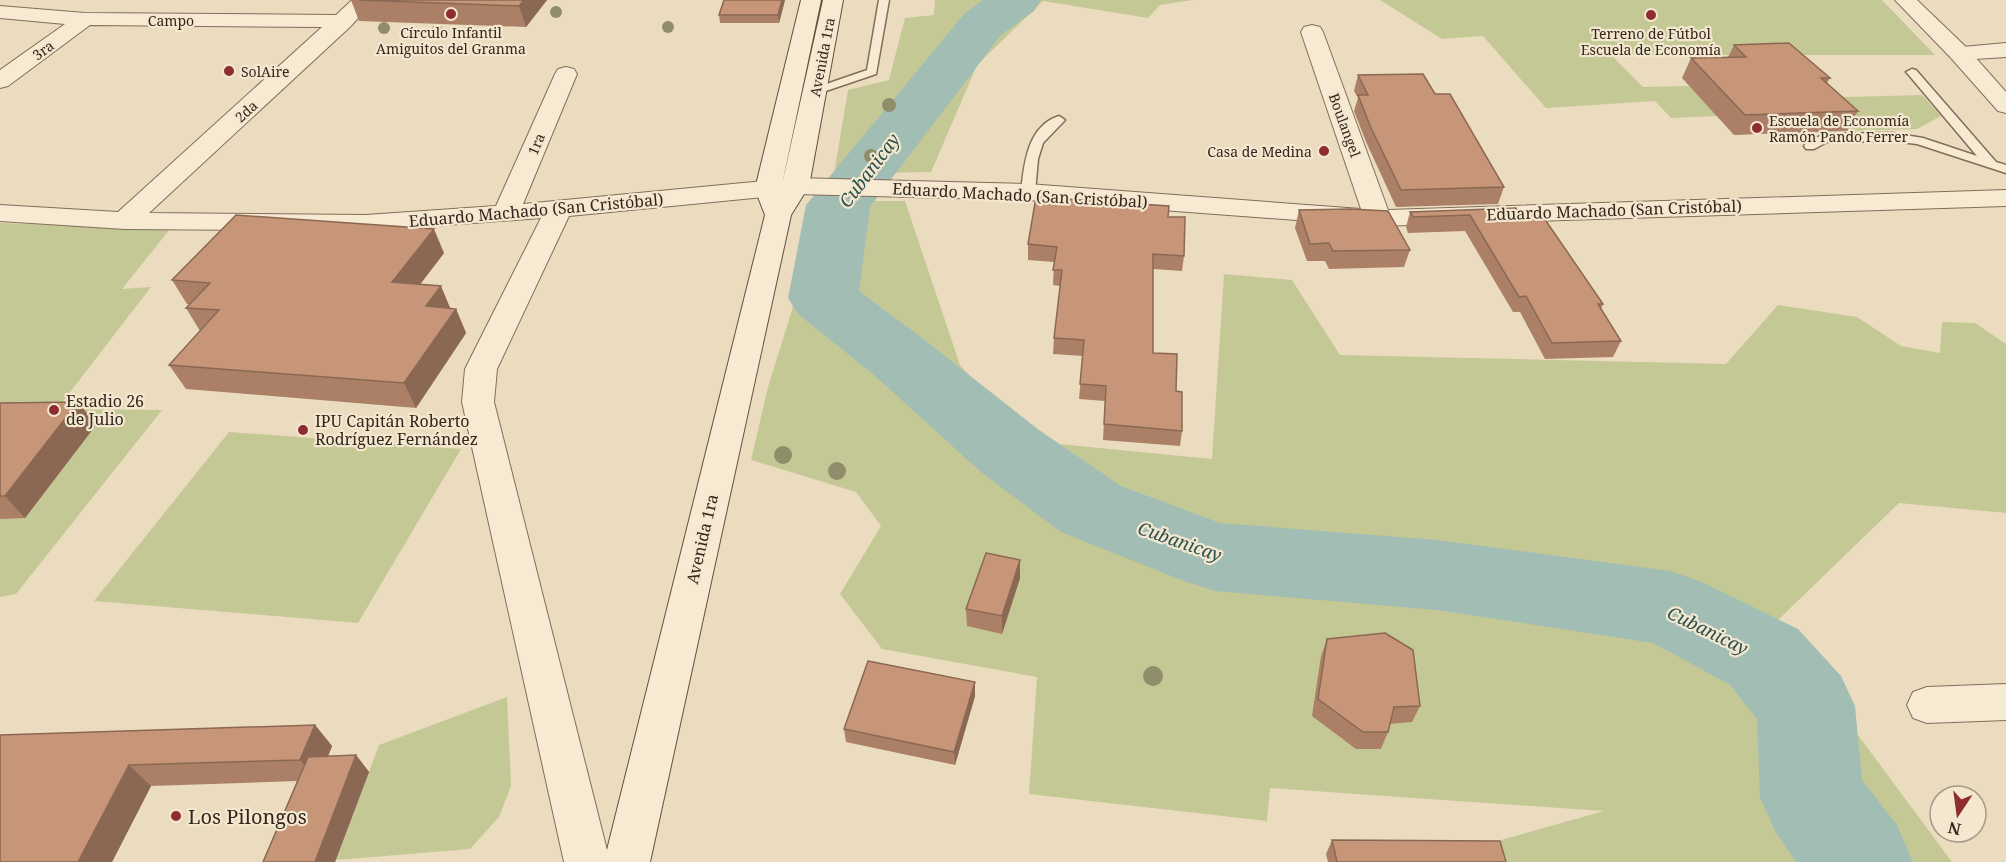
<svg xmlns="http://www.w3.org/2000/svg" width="2006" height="862" viewBox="0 0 2006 862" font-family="'Noto Serif',serif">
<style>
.green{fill:#c4c895}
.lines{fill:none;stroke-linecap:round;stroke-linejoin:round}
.river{fill:#a2bdb4;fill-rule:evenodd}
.service-casing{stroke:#836d59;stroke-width:3}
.minor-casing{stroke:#836d59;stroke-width:2}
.tertiary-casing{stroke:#836d59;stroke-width:2}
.secondary-casing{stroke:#644f3c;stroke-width:2}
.service{fill:#f6ead2;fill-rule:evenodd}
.minor{fill:#f6ead2;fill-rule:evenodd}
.tertiary{fill:#f6ead2;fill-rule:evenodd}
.secondary{fill:#f6ead2;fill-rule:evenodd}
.tree{fill:#908e6a}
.wall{fill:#ab8066}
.shaded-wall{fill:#8b6853}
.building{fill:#c79577;stroke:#8b6853;stroke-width:1.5}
.poi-dot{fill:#8e2c31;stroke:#f3e7cf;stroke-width:2}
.labels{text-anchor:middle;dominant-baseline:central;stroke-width:4.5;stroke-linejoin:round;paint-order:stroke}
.far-street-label{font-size:14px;fill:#33261d;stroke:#f3e7cf}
.far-poi-label{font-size:14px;fill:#33261d;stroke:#f3e7cf}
.street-label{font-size:16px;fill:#33261d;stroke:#f3e7cf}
.poi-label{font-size:16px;fill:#33261d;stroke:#f3e7cf;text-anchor:start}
.water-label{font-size:18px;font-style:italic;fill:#2c524e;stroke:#f3e7cf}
.near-poi-label{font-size:20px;fill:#33261d;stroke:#f3e7cf;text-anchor:start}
</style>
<rect width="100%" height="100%" fill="#ebdcc0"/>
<!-- green -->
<g class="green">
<polygon points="935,0 1193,0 1160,5 1148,18 1043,1 977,65 931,172 834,174 848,90 889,80 905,18 934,15"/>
<polygon points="1380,0 1882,0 1935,55 1611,55 1643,87 1689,86 1718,116 1671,118 1655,101 1546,108 1483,36 1442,39"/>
<polygon points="1922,95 1941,116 1917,129 1847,131 1810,98"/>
<polygon points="810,201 905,201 960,365 1028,441 1212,459 1224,274 1292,280 1340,355 1726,364 1778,305 1857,317 1901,346 1940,353 1942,322 1975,323 2006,344 2006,513 1899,503 1775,623 1952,862 1500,862 1494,842 1604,811 1270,788 1267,821 1029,794 1037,677 882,649 840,594 881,526 856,492 751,460 768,387 792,310"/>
<polygon points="0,223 170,229 122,289 151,287 57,409 162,410 16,594 0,597"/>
<polygon points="229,432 461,449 358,623 94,601"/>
<polygon points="507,697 511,786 499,817 470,849 336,860 379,745"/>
</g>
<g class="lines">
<!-- river -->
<polygon class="river" points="983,0 1041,0 1034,11 1001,35 870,207 859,291 926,341 1039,430 1121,486 1220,523 1437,540 1670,571 1702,582 1798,629 1841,676 1855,706 1862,780 1897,825 1913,862 1796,862 1775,831 1760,797 1757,719 1730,685 1653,643 1437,610 1215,591 1184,581 1061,532 981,472 874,375 798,314 788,298 806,205 965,13"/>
<defs>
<g id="service">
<polygon points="879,0 889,0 876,74 820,93 812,93 812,89 867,70"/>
<polygon points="1912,69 1916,70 1996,162 2006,165 2006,173 1917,144 1892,141 1827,142 1814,149 1806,149 1804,146 1806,143 1824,134 1892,133 1923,138 1977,156 1908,74 1906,72"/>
<path d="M1059,116L1065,120L1043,143L1038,159L1035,192L1033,195H1023L1021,192C1024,165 1027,126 1059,116Z"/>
</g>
<g id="minor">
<polygon points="352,0 374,0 351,26 149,213 366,215 496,206 555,74 558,69 566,67 574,69 577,74 523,204 796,178 1028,184 1361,209 1301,32 1304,27 1312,25 1320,27 1323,32 1388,210 2006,190 2006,206 1378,226 1028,200 796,194 569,216 497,369 494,402 610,862 564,862 462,402 465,369 541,218 366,231 125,229 0,221 0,205 118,212 322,27 90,25 8,86 0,88 0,70 65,24 0,18 0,6 85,13 336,15"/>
<polygon points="2006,43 2006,57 1959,60 1951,58 1948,53 1951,48"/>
<polygon points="2006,684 2006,720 1927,723 1913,718 1907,705 1913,692 1927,687"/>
</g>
<polygon id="tertiary" points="1895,0 1917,0 1967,48 2006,92 2006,113 1998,111 1951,58"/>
<polygon id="secondary" points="801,0 821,0 781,189 823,0 843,0 809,186 791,215 650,862 604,862 765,215 755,189"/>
</defs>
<!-- service casing -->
<use href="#service" class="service-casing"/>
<!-- minor casing -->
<use href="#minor" class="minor-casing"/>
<!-- tertiary casing -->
<use href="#tertiary" class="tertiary-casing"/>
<!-- secondary casing -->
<use href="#secondary" class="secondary-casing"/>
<!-- service -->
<use href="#service" class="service"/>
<!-- minor -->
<use href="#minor" class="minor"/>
<!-- tertiary -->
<use href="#tertiary" class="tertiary"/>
<!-- secondary -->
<use href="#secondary" class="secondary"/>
</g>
<!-- trees -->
<g class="tree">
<circle cx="556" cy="12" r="6"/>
<circle cx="668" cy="27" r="6"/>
<circle cx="384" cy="28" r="6"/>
<circle cx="437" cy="31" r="6"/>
<circle cx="889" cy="105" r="7"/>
<circle cx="871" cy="156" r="7"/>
<circle cx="783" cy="455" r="9"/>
<circle cx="837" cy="471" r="9"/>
<circle cx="1153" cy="676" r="10"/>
</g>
<!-- wall -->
<g class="wall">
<polygon points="351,0 547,0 526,27 359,21"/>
<polygon points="785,0 779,23 720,23 719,15"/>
<polygon points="1734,45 1830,78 1827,83 1858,111 1847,131 1734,135 1682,78 1691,58 1728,57"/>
<polygon points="1358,75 1435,94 1504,187 1498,204 1396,207 1367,144 1354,111 1358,98 1354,91"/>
<polygon points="1299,210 1410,250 1404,267 1329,269 1325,261 1307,261 1295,228"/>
<polygon points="1410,212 1520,216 1603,304 1601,309 1621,341 1613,357 1545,359 1520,312 1513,312 1465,231 1408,233 1406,227"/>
<polygon points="1168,217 1184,256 1182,271 1153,269 1153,353 1176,391 1182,431 1180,446 1103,440 1105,401 1079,399 1083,356 1053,354 1054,338 1060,286 1053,285 1054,262 1028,260 1028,244"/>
<polygon points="444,253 420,284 451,308 456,309 466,333 416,408 186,389 169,365 200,331 186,308 189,304 187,304 172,280"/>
<polygon points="78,402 96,425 25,518 0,519 0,403"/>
<polygon points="1020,578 1002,634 967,626 966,609"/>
<polygon points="1327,639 1420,706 1412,722 1390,724 1388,732 1381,749 1356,749 1312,716 1321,656"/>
<polygon points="975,682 975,696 955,765 846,742 844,729"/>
<polygon points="315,725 332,746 328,756 356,755 369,772 335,862 263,862 297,781 151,786 112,862 0,862 0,735"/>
<polygon points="1332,840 1506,862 1328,862 1326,854"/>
</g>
<!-- shaded-wall -->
<g class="shaded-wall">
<polygon points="524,0 547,0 526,27 519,6"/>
<polygon points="782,0 785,0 779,23 778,15"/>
<polygon points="434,229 444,253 403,307 392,282"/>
<polygon points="441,286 451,310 426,306"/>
<polygon points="456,309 466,333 416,408 404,383"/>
<polygon points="78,402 96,425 25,518 5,496"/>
<polygon points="1020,560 1020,578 1002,634 1002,616"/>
<polygon points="975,682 975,696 955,765 954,752"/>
<polygon points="315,725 332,746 318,781 300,760"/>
<polygon points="356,755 369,772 335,862 315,862"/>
<polygon points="129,765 151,786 112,862 78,862"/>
</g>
<!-- building -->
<g class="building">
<polygon points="359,0 524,0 519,6"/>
<polygon points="724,0 782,0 778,15 719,15"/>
<polygon points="1789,43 1830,78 1821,78 1858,111 1745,115 1691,58 1746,57 1734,45"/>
<polygon points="1423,74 1435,94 1450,94 1504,187 1401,190 1371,128 1358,95 1368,95 1358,75"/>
<polygon points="1036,197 1169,206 1168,217 1185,217 1184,256 1153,254 1153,353 1177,354 1176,391 1182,392 1182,431 1104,424 1106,386 1080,384 1084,340 1054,338 1062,270 1053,270 1057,247 1028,244"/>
<polygon points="1516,208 1520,216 1542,215 1603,304 1598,304 1621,341 1552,343 1526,296 1519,297 1470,215 1413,217 1410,212"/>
<polygon points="1350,209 1388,211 1410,250 1333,251 1329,243 1310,244 1299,210"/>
<polygon points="236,215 434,229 392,282 441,286 426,306 456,309 404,383 169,365 219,310 186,308 210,283 172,280"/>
<polygon points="78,402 5,496 0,496 0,403"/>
<polygon points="986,553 1020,560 1002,616 966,609"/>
<polygon points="1385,633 1413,650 1420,706 1394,707 1388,732 1363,732 1318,699 1327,639"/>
<polygon points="868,661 975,682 954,752 844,729"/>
<polygon points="315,725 300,760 129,765 78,862 0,862 0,735"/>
<polygon points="356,755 315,862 263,862 308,757"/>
<polygon points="1332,840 1500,841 1506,862 1337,862"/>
</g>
<!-- markers -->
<g class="poi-dot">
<circle cx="451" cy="14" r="6"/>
<circle cx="1651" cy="15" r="6"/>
<circle cx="229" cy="71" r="6"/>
<circle cx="1757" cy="128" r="6"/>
<circle cx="1324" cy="151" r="6"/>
<circle cx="54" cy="410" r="6"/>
<circle cx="303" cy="430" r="6"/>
<circle cx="176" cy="816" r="6"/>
</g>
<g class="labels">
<!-- far-street labels -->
<g class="far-street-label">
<text x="171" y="20">Campo</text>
<text transform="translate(43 50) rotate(-36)">3ra</text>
<text transform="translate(822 57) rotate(-79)">Avenida 1ra</text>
<text transform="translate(246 111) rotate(-42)">2da</text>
<text transform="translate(1345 125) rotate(70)">Boulangel</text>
<text transform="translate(536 144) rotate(-67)">1ra</text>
</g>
<!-- far-poi labels -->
<g class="far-poi-label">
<text x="451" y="32">Círculo Infantil<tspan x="451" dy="16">Amiguitos del Granma</tspan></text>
<text x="1651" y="33">Terreno de Fútbol<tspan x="1651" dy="16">Escuela de Economía</tspan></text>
<text x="241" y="71" text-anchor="start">SolAire</text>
<text x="1769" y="120" text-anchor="start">Escuela de Economía<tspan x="1769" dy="16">Ramón Pando Ferrer</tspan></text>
<text x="1312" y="151" text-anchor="end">Casa de Medina</text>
</g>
<!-- street labels -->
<g class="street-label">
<text transform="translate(1020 195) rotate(3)">Eduardo Machado (San Cristóbal)</text>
<text transform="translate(536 210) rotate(-5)">Eduardo Machado (San Cristóbal)</text>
<text transform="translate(1614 210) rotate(-2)">Eduardo Machado (San Cristóbal)</text>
<text transform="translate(702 539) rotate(-77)">Avenida 1ra</text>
</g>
<!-- poi labels -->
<g class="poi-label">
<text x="66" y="401">Estadio 26<tspan x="66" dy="18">de Julio</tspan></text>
<text x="315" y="421">IPU Capitán Roberto<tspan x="315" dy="18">Rodríguez Fernández</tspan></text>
</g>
<!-- water labels -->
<g class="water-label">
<text transform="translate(869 170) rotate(-53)">Cubanicay</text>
<text transform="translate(1180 541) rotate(19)">Cubanicay</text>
<text transform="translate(1708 630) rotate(26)">Cubanicay</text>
</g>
<!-- near-poi labels -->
<g class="near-poi-label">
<text x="188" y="816">Los Pilongos</text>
</g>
</g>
<!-- north arrow -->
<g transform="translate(1958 814) rotate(193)"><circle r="28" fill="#f3e7cf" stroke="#a69a88" stroke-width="1.5"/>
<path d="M0-4.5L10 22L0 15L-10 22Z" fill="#8e2c31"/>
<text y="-9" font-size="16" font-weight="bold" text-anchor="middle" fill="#33261d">N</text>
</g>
</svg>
